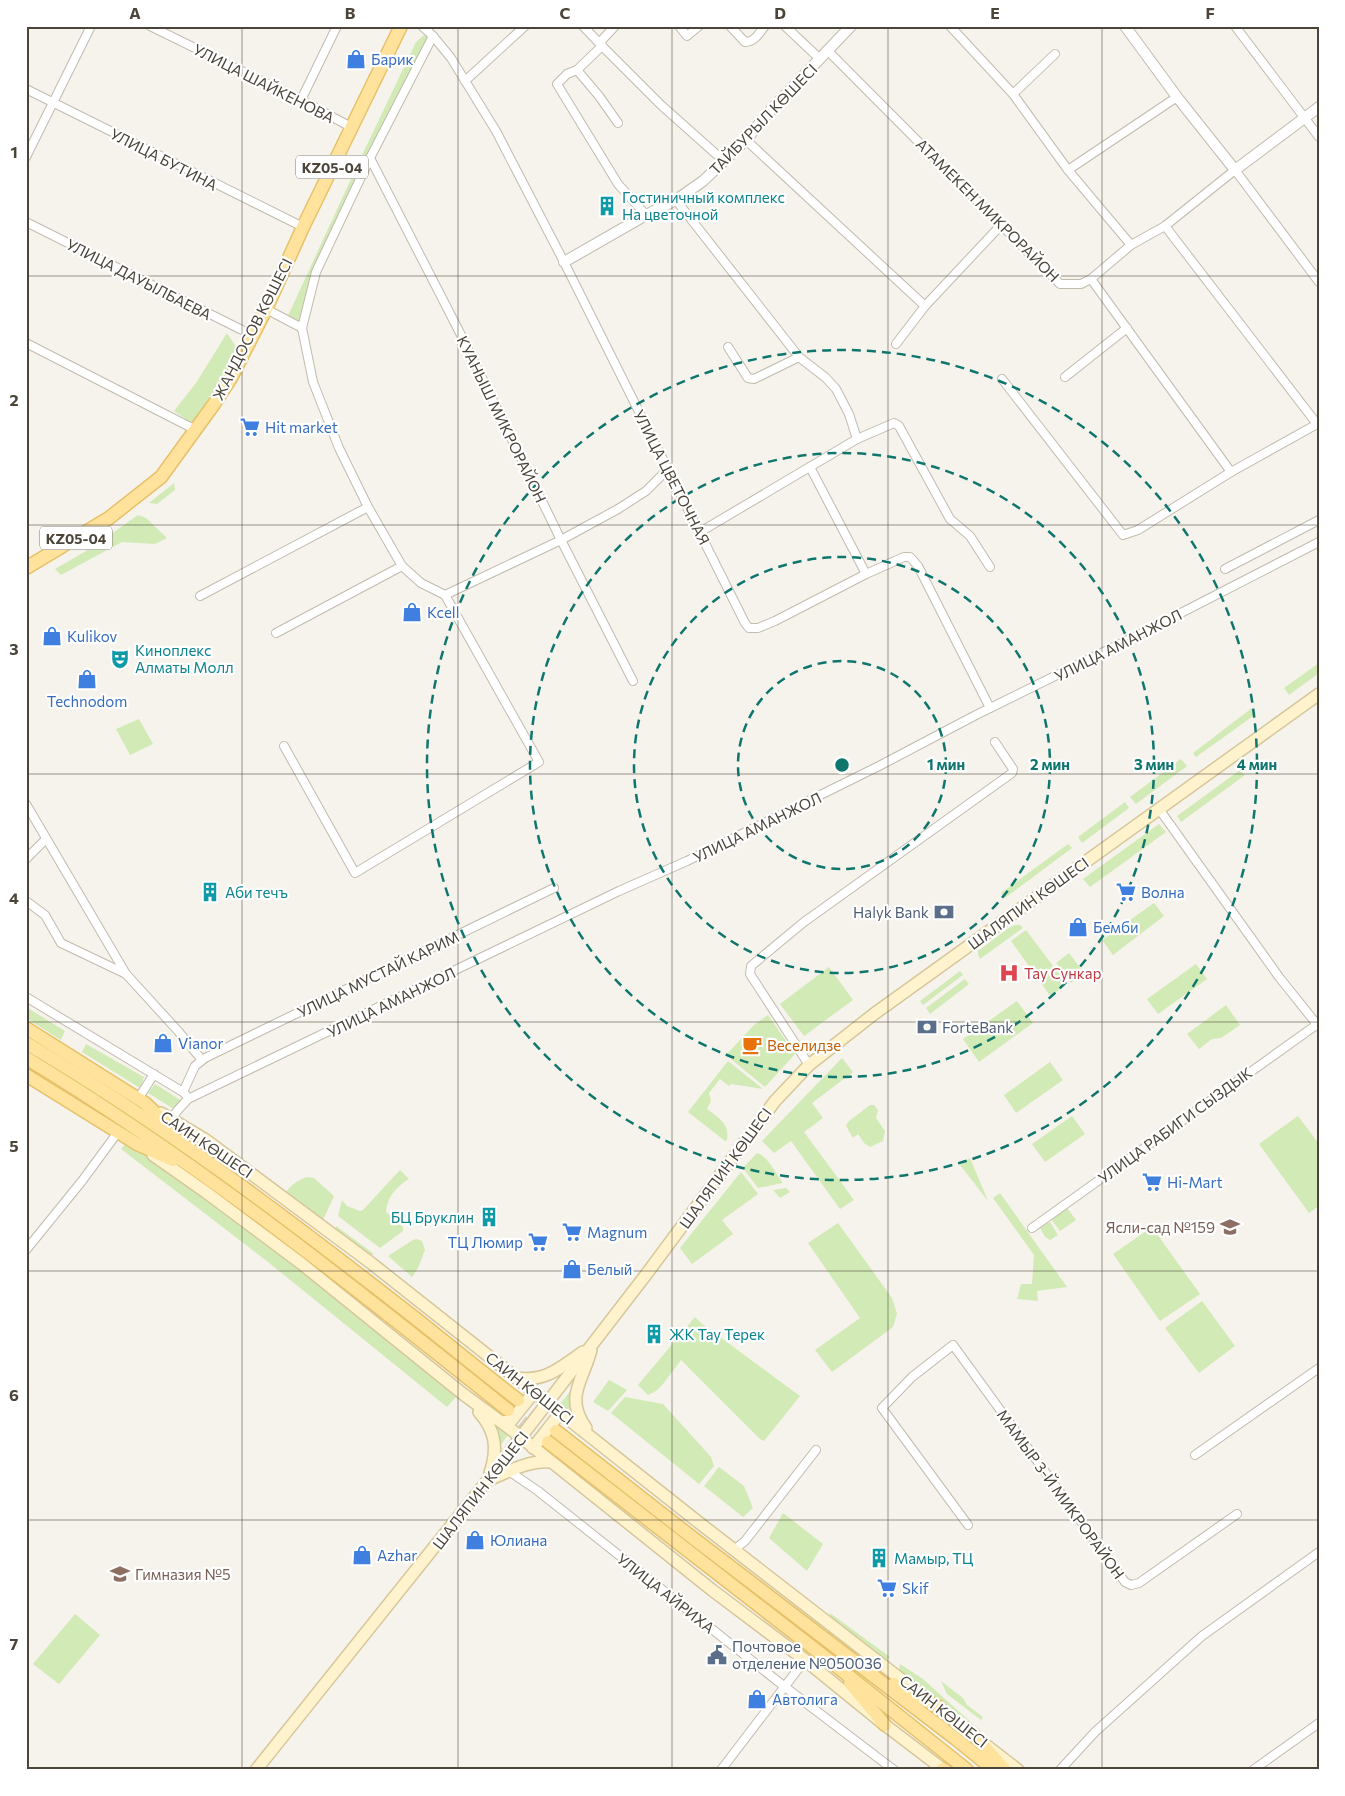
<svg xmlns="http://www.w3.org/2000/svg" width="1345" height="1796" viewBox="0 0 1345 1796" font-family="Commissioner,sans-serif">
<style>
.green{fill:#d2eab5}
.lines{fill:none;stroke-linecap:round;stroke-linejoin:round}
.primary-tunnel{stroke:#d4d0c8;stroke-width:12;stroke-dasharray:12 6;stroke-linecap:butt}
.minor-casing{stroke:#c2bbae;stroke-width:10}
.tertiary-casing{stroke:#c2bbae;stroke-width:12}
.secondary-casing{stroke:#d6c79b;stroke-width:14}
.primary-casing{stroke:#e6c16a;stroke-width:15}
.minor{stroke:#fff;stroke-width:8}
.tertiary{stroke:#fff;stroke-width:10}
.secondary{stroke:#fff3cd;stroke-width:11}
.primary{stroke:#ffe39c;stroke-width:12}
.grid{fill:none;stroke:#4b4439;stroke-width:1;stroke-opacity:0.55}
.ring{fill:none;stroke:#0f766e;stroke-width:2.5;stroke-dasharray:9 6}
.labels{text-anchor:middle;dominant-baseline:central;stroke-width:4.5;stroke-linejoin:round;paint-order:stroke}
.shield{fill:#fff;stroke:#817c74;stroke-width:1}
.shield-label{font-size:14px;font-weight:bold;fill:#4b4439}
.shop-label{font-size:15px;fill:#366cbe;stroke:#fff;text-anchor:start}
.street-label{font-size:15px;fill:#4b4439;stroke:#fff}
.culture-label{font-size:15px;fill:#0d838f;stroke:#fff;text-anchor:start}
.service-label{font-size:15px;fill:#4e5e75;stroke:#fff;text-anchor:start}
.health-label{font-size:15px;fill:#be3a42;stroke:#fff;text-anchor:start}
.food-label{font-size:15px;fill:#c56008;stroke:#fff;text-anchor:start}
.education-label{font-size:15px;fill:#785e54;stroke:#fff;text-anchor:end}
.centre{fill:#0f766e;stroke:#fff;stroke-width:2.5}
.ring-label{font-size:15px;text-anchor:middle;font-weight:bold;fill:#0f766e;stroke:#fff;stroke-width:4.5;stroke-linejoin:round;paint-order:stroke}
.neatline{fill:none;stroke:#4b4439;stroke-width:2}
.grid-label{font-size:16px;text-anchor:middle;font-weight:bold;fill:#4b4439}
</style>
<rect width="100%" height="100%" fill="#f6f3ec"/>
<!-- green -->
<g class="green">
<polygon points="424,35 433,36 316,272 302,328 286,320 363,153 416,42"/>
<polygon points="227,333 238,350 193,424 174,411 196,383"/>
<polygon points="174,483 175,490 157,504 149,503"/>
<polygon points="138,515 146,518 167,538 155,544 122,542 61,575 55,569 93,547"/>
<polygon points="1319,663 1319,673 1289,695 1284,688"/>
<polygon points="1252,708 1256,714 1196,757 1193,753"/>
<polygon points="139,719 153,744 130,755 116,729"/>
<polygon points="1181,759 1187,766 1136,804 1130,797"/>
<polygon points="1240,770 1245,775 1181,822 1177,816"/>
<polygon points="1125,802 1129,808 1082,843 1078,837"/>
<polygon points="1159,824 1166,832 1090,887 1083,879"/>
<polygon points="1068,844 1072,848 1005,898 1001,893"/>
<polygon points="1154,903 1164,916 1113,955 1102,940"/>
<polygon points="1016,925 1020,925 1023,928 980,959 978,955 978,951 1010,927"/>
<polygon points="1026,930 1066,983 1051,997 1011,941"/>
<polygon points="1069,953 1084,973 1071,983 1056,963"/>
<polygon points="1196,964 1207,979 1158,1014 1147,999"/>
<polygon points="829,967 853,1000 804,1036 780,1004"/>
<polygon points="960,971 963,975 923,1005 920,1001"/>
<polygon points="965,979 969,984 930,1014 926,1008"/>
<polygon points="1017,1001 1033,1023 979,1062 963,1039"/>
<polygon points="1226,1005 1240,1025 1221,1038 1212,1039 1199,1049 1187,1034"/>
<polygon points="26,1007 65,1031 61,1040 26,1018"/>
<polygon points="768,1015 795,1054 765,1087 726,1055 754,1025"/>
<polygon points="86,1044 144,1077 140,1088 82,1052"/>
<polygon points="842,1058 853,1072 812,1103 823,1118 804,1132 854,1200 840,1209 791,1141 774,1153 762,1141"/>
<path d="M728,1061L763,1089L731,1084L729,1086L720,1079L709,1093L711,1101L707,1109C719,1118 730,1124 727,1140L725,1141L688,1112Z"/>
<polygon points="1050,1062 1063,1080 1016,1113 1004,1095"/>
<polygon points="155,1084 185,1103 177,1111 148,1093"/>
<polygon points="870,1105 874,1105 878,1110 876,1118 885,1131 883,1141 870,1147 864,1143 858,1134 853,1138 846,1126 848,1122"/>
<polygon points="1072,1116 1085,1134 1045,1162 1032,1144"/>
<polygon points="1298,1116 1319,1144 1319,1206 1309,1213 1259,1144"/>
<polygon points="128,1141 272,1247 456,1397 447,1407 268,1262 121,1149"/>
<path d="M757,1153C768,1156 776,1174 783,1183L758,1188L743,1168Z"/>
<polygon points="970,1158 988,1201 960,1165"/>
<path d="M400,1170L409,1179C396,1187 387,1197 386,1212L403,1227V1231L380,1248L338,1216L342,1200L347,1206L360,1211L363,1210Z"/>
<polygon points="741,1172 758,1194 722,1220 733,1234 692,1264 680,1248"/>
<path d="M307,1177L314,1178L334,1196L323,1220L286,1192C292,1184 298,1180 307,1177Z"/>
<polygon points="786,1188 790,1192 780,1198 773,1190"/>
<polygon points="1000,1193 1067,1287 1037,1291 1038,1301 1017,1299 1021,1284 1032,1284 1034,1255 993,1198"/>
<polygon points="1067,1208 1076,1220 1060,1231 1051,1219"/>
<polygon points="1050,1222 1058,1235 1050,1240 1045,1237 1040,1228"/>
<polygon points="838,1223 892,1298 897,1314 893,1327 832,1372 815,1350 860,1318 808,1243"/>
<polygon points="336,1226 374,1254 368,1256 336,1232"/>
<polygon points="1152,1227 1200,1294 1160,1321 1113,1254"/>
<polygon points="417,1239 422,1241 425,1250 418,1268 412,1277 388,1256 413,1240"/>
<polygon points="1202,1301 1235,1346 1199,1373 1165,1328"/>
<polygon points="695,1317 701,1323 800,1396 764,1441 760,1439 681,1360 663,1384 656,1391 648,1395 638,1385"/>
<polygon points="609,1380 627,1390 608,1411 593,1402"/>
<polygon points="573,1388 577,1418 559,1405"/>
<polygon points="625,1397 663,1404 711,1457 714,1466 699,1484 611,1413"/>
<polygon points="492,1420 510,1432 498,1449 498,1432"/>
<polygon points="719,1467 744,1486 753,1508 743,1517 704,1486"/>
<polygon points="783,1513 823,1544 807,1571 769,1538"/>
<polygon points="830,1613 890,1657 886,1660 829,1619"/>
<polygon points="75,1614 100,1635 59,1684 33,1664"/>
<polygon points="900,1664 923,1679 977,1728 975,1729 899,1670"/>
<polygon points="941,1681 963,1698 967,1705 983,1717 981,1720 947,1694"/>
</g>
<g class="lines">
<!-- primary-tunnel -->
<g class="primary-tunnel">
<polyline points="518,1400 556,1431"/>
<polyline points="508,1410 548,1442"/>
</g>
<defs>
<g id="minor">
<polyline points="150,26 301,100 351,127"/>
<polyline points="422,26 433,36 451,58 496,131 564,262 745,623 749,628 758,628 775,621 866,574 904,557 910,557 918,566 990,708"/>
<polyline points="583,26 602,46 577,70 599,96 618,123"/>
<polyline points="615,26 601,41 602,46 661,105 725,162"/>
<polyline points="679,26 687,36 699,26"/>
<path d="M730,26L745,42C755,42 759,33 765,26"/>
<polyline points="785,26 820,59"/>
<polyline points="950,26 1013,94 1068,170 1131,245"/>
<polyline points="1235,26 1319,137"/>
<polyline points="828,51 1060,284 1081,284 1091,279 1131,245 1165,226 1235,170 1319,282"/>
<polyline points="577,70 567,74 557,84 618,184 646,215"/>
<polyline points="465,81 525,26"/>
<polyline points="26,89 303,227"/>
<polyline points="1013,94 1055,54"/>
<polyline points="301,100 337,26"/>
<polyline points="746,140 925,306"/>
<polyline points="26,157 91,26"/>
<polyline points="370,158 461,335 561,540 633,681"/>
<polyline points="1068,170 1177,97"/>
<polyline points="676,200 799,357 826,378 836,389 849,414 857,439"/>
<polyline points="26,222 252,335"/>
<polyline points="1165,226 1317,424"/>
<polyline points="1091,279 1231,472"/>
<polyline points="266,309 302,328"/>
<polyline points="26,343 196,430"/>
<polyline points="896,344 925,306 1002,224"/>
<polyline points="728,347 748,378 754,379 799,357"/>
<polyline points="1065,377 1127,328"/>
<polyline points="1002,379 1123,535 1138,530 1231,472 1319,423"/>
<polyline points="810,467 866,574"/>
<polyline points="700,532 857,439 894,423 899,426 950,519 970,536 990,567"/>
<polyline points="1225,569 1319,520"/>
<polyline points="445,595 561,540 618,509 646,491 668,469"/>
<polyline points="200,596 368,507"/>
<polyline points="276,633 402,566"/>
<polyline points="284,746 355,873 539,762 445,595 421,583 402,566 368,507 339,448 313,382 302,328 316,272 370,158 433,36"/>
<polyline points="26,804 126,974 178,1031 202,1060"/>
<polyline points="1159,809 1279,977 1319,1027"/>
<polyline points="26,859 46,839"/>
<polyline points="26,901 45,915 61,943 126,974"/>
<polyline points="26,997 183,1092 186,1095"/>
<polyline points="809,1065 750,974 751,966 804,922 1012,773 1013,769 995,742"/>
<polyline points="183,1092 195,1066 205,1058 554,888"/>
<polyline points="138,1099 154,1074"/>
<polyline points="171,1120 177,1111 188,1099 619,891 687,861 879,766 976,715 1140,634 1319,542"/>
<polyline points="1032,1228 1319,1023"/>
<polyline points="26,1250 82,1181 118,1132"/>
<polyline points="1195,1455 1319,1368"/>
<polyline points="509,1471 538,1491 785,1687 894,1770"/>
<polyline points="968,1525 882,1408 912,1377 953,1345 1125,1582 1131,1585 1139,1583 1237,1514"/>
<polyline points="734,1550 745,1541 816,1450"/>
<polyline points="721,1770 805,1660"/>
<polyline points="1060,1770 1095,1732 1202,1636 1319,1552"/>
<polyline points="1253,1770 1319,1723"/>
</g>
<g id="tertiary">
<polyline points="1125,26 1177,97 1235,170 1319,107"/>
<polyline points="564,262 646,215 676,200 703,181 746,140 767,114 851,26"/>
</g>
<g id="secondary">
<polyline points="161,1113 206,1140 371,1263 702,1525 1018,1770"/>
<polyline points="153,1155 207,1193 302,1264 463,1394 508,1427 712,1590 805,1660 885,1725 944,1770"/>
<path d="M518,1378C546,1382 561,1367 583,1352"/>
<path d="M479,1412C496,1431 498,1449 490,1473"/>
<polyline points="502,1422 511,1421 531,1396 531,1389"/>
<path d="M586,1428C564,1397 583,1381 591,1350"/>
<polyline points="533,1448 561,1412"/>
<path d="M488,1480C509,1472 528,1460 550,1462"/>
<polyline points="256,1770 487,1481 645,1276 775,1101 809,1065 874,1014 1319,694"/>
</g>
<g id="primary">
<polyline points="26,568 109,518 161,477 214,404 231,378 266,309 303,227 401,26"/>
<polyline points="26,1028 145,1103 171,1128"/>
<path d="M26,1043C163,1124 290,1220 415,1318C449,1345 483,1373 518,1400"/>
<path d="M26,1058C197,1161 353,1286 508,1410"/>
<polyline points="26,1075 137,1144 173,1160"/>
<polyline points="556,1431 693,1538 956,1739 994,1770"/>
<polyline points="548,1442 830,1661 967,1770"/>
<polyline points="850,1683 885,1725"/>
<polyline points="894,1684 939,1707"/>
<polyline points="973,1734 1005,1770"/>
<polyline points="943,1769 945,1770"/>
</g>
</defs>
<!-- minor casing -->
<use href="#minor" class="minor-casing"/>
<!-- tertiary casing -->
<use href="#tertiary" class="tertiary-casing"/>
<!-- secondary casing -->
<use href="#secondary" class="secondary-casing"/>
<!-- primary casing -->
<use href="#primary" class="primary-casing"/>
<!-- minor -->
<use href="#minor" class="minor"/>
<!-- tertiary -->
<use href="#tertiary" class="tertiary"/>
<!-- secondary -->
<use href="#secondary" class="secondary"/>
<!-- primary -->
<use href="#primary" class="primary"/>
</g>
<!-- grid -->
<path class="grid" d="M242,26V1770M458,26V1770M672,26V1770M888,26V1770M1102,26V1770M26,276H1319M26,525H1319M26,774H1319M26,1022H1319M26,1271H1319M26,1520H1319"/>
<!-- distance rings -->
<g class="ring">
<circle cx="842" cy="765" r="104"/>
<circle cx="842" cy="765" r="208"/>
<circle cx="842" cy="765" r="312"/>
<circle cx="842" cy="765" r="415"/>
</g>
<!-- icons -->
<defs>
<symbol id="shop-bare" viewBox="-9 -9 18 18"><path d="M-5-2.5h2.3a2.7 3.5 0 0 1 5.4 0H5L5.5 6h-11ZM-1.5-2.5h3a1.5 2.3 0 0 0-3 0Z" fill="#3f7fe0" stroke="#fff" stroke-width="2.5" paint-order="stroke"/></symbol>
<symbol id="building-bare" viewBox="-9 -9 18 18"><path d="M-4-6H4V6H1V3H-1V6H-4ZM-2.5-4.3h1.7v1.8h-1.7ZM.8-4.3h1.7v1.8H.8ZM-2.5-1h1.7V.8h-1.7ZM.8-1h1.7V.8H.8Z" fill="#0f9aa8" stroke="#fff" stroke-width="2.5" paint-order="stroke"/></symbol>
<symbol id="supermarket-bare" viewBox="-9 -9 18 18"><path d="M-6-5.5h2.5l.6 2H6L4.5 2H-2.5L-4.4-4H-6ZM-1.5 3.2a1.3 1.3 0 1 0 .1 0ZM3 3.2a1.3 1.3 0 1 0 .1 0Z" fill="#3f7fe0" stroke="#fff" stroke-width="2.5" paint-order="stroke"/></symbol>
<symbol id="theatre-bare" viewBox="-9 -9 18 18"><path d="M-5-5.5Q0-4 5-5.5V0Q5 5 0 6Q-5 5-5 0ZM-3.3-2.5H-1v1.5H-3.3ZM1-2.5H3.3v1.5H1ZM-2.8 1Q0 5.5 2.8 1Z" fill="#0f9aa8" stroke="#fff" stroke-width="2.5" paint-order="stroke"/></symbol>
<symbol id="bank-bare" viewBox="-9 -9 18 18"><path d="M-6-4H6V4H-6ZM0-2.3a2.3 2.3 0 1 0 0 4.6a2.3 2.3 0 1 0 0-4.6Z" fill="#5c6f8a" stroke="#fff" stroke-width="2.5" paint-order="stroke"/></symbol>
<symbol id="hospital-bare" viewBox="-9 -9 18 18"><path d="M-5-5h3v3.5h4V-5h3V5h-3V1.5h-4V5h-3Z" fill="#e0444e" stroke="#fff" stroke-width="2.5" paint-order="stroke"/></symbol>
<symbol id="cafe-bare" viewBox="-9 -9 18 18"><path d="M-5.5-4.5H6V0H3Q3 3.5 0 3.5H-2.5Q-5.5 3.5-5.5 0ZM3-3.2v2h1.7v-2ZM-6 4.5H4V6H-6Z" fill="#e8710a" stroke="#fff" stroke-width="2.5" paint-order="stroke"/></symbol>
<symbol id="school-bare" viewBox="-9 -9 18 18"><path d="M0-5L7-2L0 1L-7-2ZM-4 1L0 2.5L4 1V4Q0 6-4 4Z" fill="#8d6e63" stroke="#fff" stroke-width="2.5" paint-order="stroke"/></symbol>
<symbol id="civic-bare" viewBox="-9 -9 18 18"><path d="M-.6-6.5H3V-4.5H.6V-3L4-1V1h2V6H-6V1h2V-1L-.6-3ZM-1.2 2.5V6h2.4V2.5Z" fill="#5c6f8a" stroke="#fff" stroke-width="2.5" paint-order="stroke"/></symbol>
</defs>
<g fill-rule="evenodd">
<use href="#shop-bare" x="342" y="45" width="28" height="28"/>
<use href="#building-bare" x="593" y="192" width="28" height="28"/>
<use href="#supermarket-bare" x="236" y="413" width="28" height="28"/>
<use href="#shop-bare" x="398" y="598" width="28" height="28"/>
<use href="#shop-bare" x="38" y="622" width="28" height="28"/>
<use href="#theatre-bare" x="106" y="645" width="28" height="28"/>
<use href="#shop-bare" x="73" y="665" width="28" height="28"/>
<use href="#building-bare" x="196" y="878" width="28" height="28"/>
<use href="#supermarket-bare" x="1112" y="878" width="28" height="28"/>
<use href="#bank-bare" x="930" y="898" width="28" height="28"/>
<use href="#shop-bare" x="1064" y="913" width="28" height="28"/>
<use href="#hospital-bare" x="995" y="959" width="28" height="28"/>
<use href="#bank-bare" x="913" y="1013" width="28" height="28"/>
<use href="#shop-bare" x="149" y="1029" width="28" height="28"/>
<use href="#cafe-bare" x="738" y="1031" width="28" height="28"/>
<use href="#supermarket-bare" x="1138" y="1168" width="28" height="28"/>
<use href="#building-bare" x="475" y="1203" width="28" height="28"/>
<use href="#school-bare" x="1216" y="1213" width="28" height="28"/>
<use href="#supermarket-bare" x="558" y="1218" width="28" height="28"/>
<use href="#supermarket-bare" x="524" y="1228" width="28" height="28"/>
<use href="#shop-bare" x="558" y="1255" width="28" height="28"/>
<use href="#building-bare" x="640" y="1320" width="28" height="28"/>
<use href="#shop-bare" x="461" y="1526" width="28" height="28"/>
<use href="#shop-bare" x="348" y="1541" width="28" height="28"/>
<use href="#building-bare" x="865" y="1544" width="28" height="28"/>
<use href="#school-bare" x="106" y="1560" width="28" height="28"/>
<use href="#supermarket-bare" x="873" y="1574" width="28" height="28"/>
<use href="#civic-bare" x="703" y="1641" width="28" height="28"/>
<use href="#shop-bare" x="743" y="1685" width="28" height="28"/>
</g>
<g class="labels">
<!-- shield labels -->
<g class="shield">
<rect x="296" y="155.5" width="72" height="23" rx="4"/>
<rect x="40" y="526.5" width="72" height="23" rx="4"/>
</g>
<g class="shield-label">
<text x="332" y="167">KZ05-04</text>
<text x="76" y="538">KZ05-04</text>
</g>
<!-- shop labels -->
<g class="shop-label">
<text x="371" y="59">Барик</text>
<text x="265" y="427">Hit market</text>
<text x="427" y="612">Kcell</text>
<text x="67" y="636">Kulikov</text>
<text x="87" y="701" text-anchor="middle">Technodom</text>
<text x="1141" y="892">Волна</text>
<text x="1093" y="927">Бемби</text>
<text x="178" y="1043">Vianor</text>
<text x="1167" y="1182">Hi-Mart</text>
<text x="587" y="1232">Magnum</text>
<text x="523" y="1242" text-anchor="end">ТЦ Люмир</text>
<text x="587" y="1269">Белый</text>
<text x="490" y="1540">Юлиана</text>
<text x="377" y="1555">Azhar</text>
<text x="902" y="1588">Skif</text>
<text x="772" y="1699">Автолига</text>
</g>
<!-- street labels -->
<g class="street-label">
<text transform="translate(264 83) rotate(27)">УЛИЦА ШАЙКЕНОВА</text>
<text transform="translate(763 119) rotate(-46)">ТАЙБУРЫЛ КӨШЕСІ</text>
<text transform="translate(164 159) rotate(27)">УЛИЦА БУТИНА</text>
<text transform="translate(988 210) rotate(45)">АТАМЕКЕН МИКРОРАЙОН</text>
<text transform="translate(139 279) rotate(27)">УЛИЦА ДАУЫЛБАЕВА</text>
<text transform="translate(252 329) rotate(-63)">ЖАНДОСОВ КӨШЕСІ</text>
<text transform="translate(502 419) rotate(64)">КУАНЫШ МИКРОРАЙОН</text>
<text transform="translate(672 477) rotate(63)">УЛИЦА ЦВЕТОЧНАЯ</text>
<text transform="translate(1118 645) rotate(-27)">УЛИЦА АМАНЖОЛ</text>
<text transform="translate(757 827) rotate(-26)">УЛИЦА АМАНЖОЛ</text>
<text transform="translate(1028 903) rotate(-36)">ШАЛЯПИН КӨШЕСІ</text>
<text transform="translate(378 974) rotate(-26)">УЛИЦА МУСТАЙ КАРИМ</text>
<text transform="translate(391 1002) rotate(-26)">УЛИЦА АМАНЖОЛ</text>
<text transform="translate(1175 1125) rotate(-36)">УЛИЦА РАБИГИ СЫЗДЫК</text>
<text transform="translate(207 1144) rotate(34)">САИН КӨШЕСІ</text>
<text transform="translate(725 1168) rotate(-54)">ШАЛЯПИН КӨШЕСІ</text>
<text transform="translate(530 1388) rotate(38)">САИН КӨШЕСІ</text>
<text transform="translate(480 1490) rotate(-52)">ШАЛЯПИН КӨШЕСІ</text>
<text transform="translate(1061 1494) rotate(54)">МАМЫР 3-Й МИКРОРАЙОН</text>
<text transform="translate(666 1593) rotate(38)">УЛИЦА АЙРИХА</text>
<text transform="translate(944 1711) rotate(38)">САИН КӨШЕСІ</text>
</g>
<!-- culture labels -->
<g class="culture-label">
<text x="622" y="197">Гостиничный комплекс<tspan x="622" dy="17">На цветочной</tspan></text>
<text x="135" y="650">Киноплекс<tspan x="135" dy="17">Алматы Молл</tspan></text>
<text x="225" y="892">Аби течъ</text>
<text x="474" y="1217" text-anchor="end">БЦ Бруклин</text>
<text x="669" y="1334">ЖК Тау Терек</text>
<text x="894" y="1558">Мамыр, ТЦ</text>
</g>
<!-- service labels -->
<g class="service-label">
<text x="929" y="912" text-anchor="end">Halyk Bank</text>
<text x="942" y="1027">ForteBank</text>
<text x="732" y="1646">Почтовое<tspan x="732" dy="17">отделение №050036</tspan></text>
</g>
<!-- health labels -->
<g class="health-label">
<text x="1024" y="973">Тау Сункар</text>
</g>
<!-- food labels -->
<g class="food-label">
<text x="767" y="1045">Веселидзе</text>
</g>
<!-- education labels -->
<g class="education-label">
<text x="1215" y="1227">Ясли-сад №159</text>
<text x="135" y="1574" text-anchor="start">Гимназия №5</text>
</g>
</g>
<circle cx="842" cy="765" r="8" class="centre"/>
<g class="ring-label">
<text x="946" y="770">1 мин</text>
<text x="1050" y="770">2 мин</text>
<text x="1154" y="770">3 мин</text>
<text x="1257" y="770">4 мин</text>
</g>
<!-- border -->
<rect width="1345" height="1796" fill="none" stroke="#ffffff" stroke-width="55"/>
<rect x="28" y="28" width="1290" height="1740" class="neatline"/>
<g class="grid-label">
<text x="135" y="19">A</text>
<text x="350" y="19">B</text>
<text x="565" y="19">C</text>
<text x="780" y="19">D</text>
<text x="995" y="19">E</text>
<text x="1210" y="19">F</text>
<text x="14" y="158">1</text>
<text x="14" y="406">2</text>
<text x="14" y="655">3</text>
<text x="14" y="904">4</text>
<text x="14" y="1152">5</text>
<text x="14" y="1401">6</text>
<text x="14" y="1650">7</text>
</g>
</svg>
